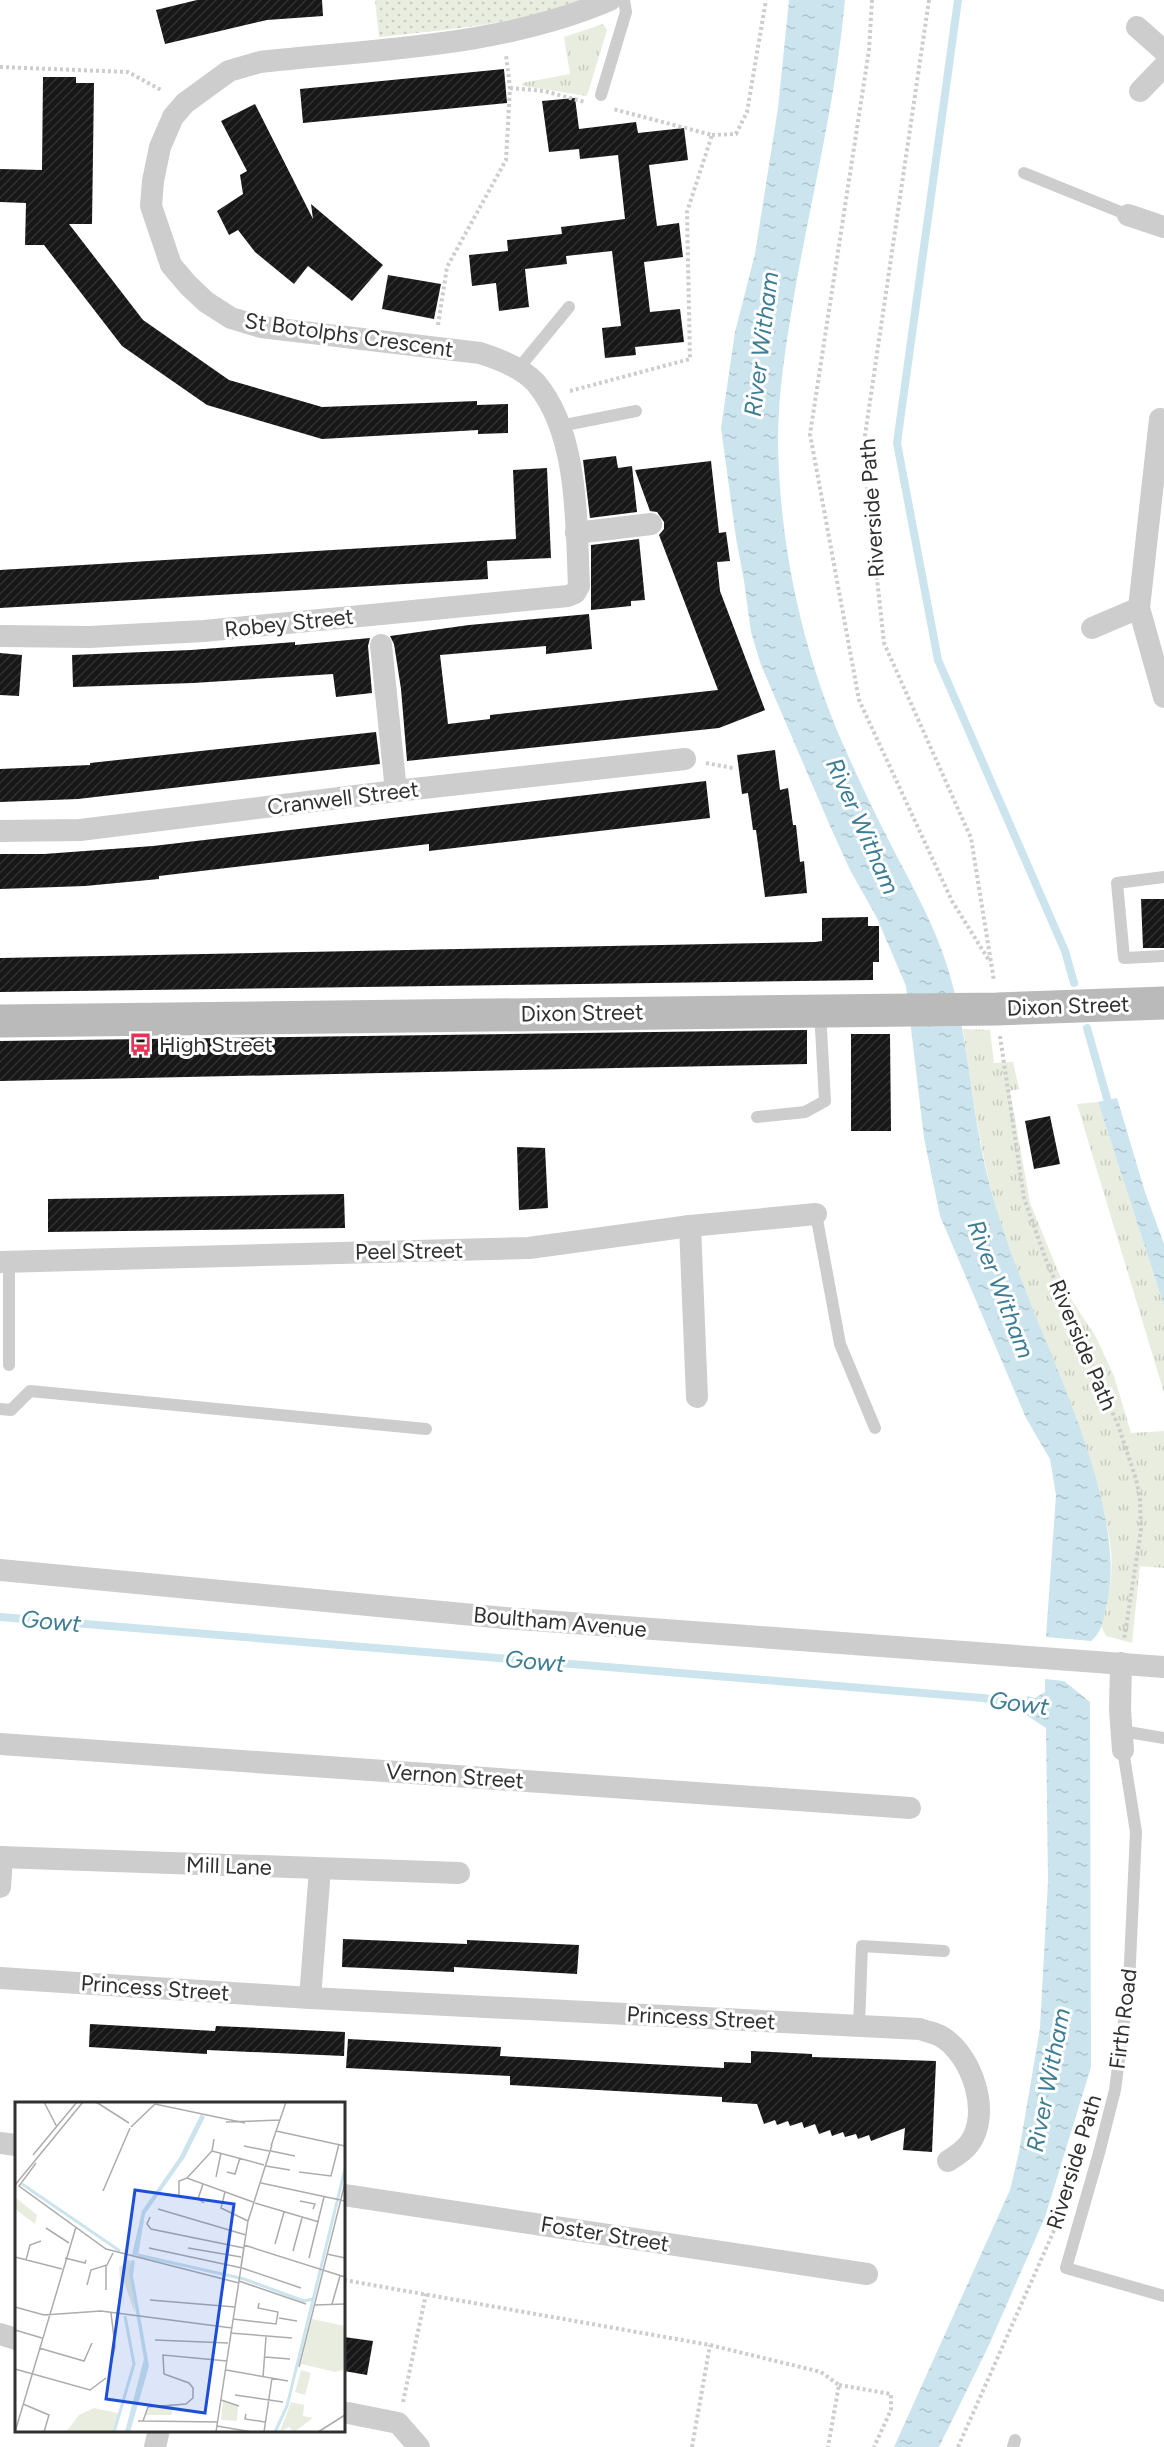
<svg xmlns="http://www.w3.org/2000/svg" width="1164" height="2447" viewBox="0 0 1164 2447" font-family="Figtree,sans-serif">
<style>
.grass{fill:url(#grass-tufts)}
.garden{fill:url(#garden-dots)}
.water{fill:url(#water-ripples)}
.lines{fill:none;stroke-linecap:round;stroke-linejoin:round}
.stream{stroke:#cbe4ed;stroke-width:8}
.building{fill:url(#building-hatch)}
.path{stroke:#cdcdcd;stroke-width:4;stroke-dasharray:3 3;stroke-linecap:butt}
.lane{stroke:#cdcdcd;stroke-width:12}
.street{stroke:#cdcdcd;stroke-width:22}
.secondary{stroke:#bababa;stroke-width:33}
.labels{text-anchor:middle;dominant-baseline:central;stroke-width:6;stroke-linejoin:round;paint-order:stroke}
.street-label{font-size:22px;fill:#303030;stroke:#fff}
.poi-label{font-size:22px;fill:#303030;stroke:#fff;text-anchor:start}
.water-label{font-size:24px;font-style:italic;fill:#3d7d93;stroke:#fff}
.inset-river{fill:none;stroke:#cbe4ed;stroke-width:3}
.inset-road{fill:none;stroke:#acacac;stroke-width:1.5}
.view{fill:#1d4ed8;fill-opacity:0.15;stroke:#1d4ed8;stroke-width:3}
.inset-edge{fill:none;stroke:#303030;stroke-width:3}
</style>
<defs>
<pattern id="grass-tufts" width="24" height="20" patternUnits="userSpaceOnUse" patternTransform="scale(1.5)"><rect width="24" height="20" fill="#e8eddf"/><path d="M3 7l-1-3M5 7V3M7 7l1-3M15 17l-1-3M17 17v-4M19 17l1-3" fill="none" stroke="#c7ccc0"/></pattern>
<pattern id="garden-dots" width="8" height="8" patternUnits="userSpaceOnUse" patternTransform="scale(1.5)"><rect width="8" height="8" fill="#e8eddf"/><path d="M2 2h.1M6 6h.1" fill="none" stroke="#c7ccc0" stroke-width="1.8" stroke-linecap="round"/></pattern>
<pattern id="water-ripples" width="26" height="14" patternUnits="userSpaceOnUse" patternTransform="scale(1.5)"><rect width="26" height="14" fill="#cbe4ed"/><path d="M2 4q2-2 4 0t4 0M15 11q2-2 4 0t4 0" fill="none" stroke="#afc4cc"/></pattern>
<pattern id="building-hatch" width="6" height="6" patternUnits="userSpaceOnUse" patternTransform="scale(1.5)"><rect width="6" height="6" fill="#171717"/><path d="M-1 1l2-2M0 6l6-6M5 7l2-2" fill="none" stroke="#303030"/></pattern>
</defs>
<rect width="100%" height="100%" fill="#fff"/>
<!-- grass -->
<g class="grass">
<polygon points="603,24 607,30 587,96 523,86 522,83 570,74 564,37"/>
<path d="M963,1029L990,1030L994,1063L1013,1062L1019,1089L1010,1091L1030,1203L1067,1293L1096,1337L1114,1376L1131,1433L1164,1431V1568L1140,1566L1132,1643L1106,1636L1101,1626C1109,1601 1113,1577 1111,1551C1108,1521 1098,1491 1090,1462C1066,1384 1030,1311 1004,1233C982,1167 973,1098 963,1029Z"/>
<polygon points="1098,1102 1164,1306 1164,1393 1077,1104"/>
</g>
<!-- garden -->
<path class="garden" d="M375,0H584C518,24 448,30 379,37Z"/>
<!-- water -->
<g class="water">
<path d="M789,0H845C836,100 811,198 794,296C786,344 778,393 778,441C779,542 802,650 842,742C857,776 873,810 890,843C908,878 928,913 942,951C970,1027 969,1109 990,1186C999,1219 1010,1252 1023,1284C1055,1370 1132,1521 1105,1612C1102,1624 1101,1633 1091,1641L1046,1637L1056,1495L1050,1459L1026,1418L940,1216L924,1138L906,986L877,918L850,870L830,826L761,665L751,632L744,581L736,538L721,428L735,332L755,254L778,108Z"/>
<polygon points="1117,1098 1145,1192 1164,1244 1164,1306 1098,1102"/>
<polygon points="1045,1679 1064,1681 1090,1702 1091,2067 1045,2217 989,2345 939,2447 894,2447 1010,2190 1019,2152 1040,2028 1048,1882 1046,1728 1026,1715 1027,1696 1035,1698 1045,1692"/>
</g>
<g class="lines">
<!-- stream -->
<g class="stream">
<polyline points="958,0 897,443 938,660 1065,951 1074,983"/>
<polyline points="1087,1028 1110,1109"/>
<polyline points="0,1617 983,1698 1036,1707"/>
</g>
</g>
<!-- building -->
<g class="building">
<polygon points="197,0 322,0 323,16 267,20 165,44 156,10"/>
<polygon points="504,69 507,103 303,123 300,89"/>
<polygon points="43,77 76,77 76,83 94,83 92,224 69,224 143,320 229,380 322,407 477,401 477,405 508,404 508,433 478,434 478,430 322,439 207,405 122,346 44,245 25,245 26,203 0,202 0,169 42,170"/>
<polygon points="575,98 579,129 636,122 638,133 684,128 688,160 649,165 657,226 679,223 683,257 644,262 650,312 680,309 684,342 635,347 636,355 605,358 602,328 621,326 612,251 566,256 567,264 525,269 529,307 499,311 496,283 472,286 469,255 508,251 507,240 562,234 561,227 625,219 618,155 580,159 579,149 549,152 542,101"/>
<polygon points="255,104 313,219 311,204 383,265 352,301 308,266 294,284 255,252 238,230 229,235 217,211 243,194 240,175 247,171 221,121"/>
<polygon points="388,275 441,284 434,319 382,309"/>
<polygon points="616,456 618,468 632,466 637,512 590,518 583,460"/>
<polygon points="711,461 719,533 726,532 730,561 717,562 720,591 765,710 719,728 407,761 401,689 394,644 390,636 469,625 589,614 592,649 546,654 546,646 440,655 448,724 490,719 490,715 718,690 659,535 664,529 664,522 657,512 650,511 635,470"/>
<polygon points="547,468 551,558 487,561 488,579 0,608 0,570 516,539 513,470"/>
<polygon points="639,539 645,600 631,601 631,606 591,610 591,545"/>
<polygon points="370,638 368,646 372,693 336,697 333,674 193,683 73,687 72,655 191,650 295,642 295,645"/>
<polygon points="0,653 22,655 19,696 0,695"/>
<polygon points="376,732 380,764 78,799 0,802 0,769 90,765 90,763"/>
<polygon points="775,750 780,790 788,788 793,825 796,825 800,862 804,861 807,893 765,897 756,830 753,830 748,793 742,794 737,755"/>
<polygon points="706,781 710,818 429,851 429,844 159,876 159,879 85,886 0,889 0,854 44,854 153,846"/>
<polygon points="1141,899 1164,899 1164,948 1143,948"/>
<polygon points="868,917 868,926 879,926 879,962 873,962 873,980 0,992 0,958 815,942 822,941 822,918"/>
<polygon points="807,1030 807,1064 0,1081 0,1041"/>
<polygon points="851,1034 890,1034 891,1131 851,1131"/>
<polygon points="1050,1116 1060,1164 1034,1169 1025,1121"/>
<polygon points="517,1147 545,1148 548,1208 519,1210"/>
<polygon points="344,1194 345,1228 48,1232 48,1199"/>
<polygon points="343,1939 467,1944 467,1940 579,1945 577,1974 454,1967 454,1972 342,1967"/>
<polygon points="90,2024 215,2031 216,2026 345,2032 344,2056 207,2050 207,2054 89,2047"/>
<polygon points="348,2039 501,2047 500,2056 724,2068 724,2062 751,2063 751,2051 812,2054 812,2057 936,2061 932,2152 903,2150 905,2128 871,2141 869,2135 858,2139 856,2134 845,2137 843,2132 832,2136 830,2130 819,2134 815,2124 804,2128 802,2122 790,2126 788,2121 777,2125 775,2120 764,2124 757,2104 722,2102 722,2097 510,2085 510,2076 346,2068"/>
<polygon points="344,2337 373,2341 367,2375 344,2371"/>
</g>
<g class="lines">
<!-- path -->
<g class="path">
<polyline points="872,0 869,50 810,434 859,700 952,901 990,962"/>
<polyline points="929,0 863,449 884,643 971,838 994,981"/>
<polyline points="0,67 128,72 163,91"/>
<polyline points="510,88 544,91 585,102"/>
<polyline points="712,135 736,134 747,112 766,0"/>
<polyline points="438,325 447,267 506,160 510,88 506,55"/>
<polyline points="570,391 690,359 687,212 712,135 613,109"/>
<polyline points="706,763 733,768"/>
<polyline points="1000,1036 1024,1198 1046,1260 1118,1425 1136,1479 1140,1499 1141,1530 1124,1640"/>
<polyline points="344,2280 710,2345 821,2372 839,2385 828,2447"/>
<polyline points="839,2385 891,2394 891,2410 874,2447"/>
<polyline points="403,2402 426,2294"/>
<polyline points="692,2447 710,2345"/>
<polyline points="958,2447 1056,2226"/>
</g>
<!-- lane -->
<g class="lane">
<polyline points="601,95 626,12 624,0"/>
<polyline points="1024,173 1128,215"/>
<polyline points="518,369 569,307"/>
<polyline points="560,426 636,411"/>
<polyline points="1164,877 1117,883 1124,958 1164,956"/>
<polyline points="757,1117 805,1112 825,1101 820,1011"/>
<polyline points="816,1214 840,1344 875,1428"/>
<polyline points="9,1261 9,1365"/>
<polyline points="0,1409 11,1410 30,1391 426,1429"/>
<polyline points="1122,1731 1164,1738"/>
<polyline points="1123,1750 1136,1832 1129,1984 1115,2090 1099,2153 1066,2268 1164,2296"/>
<polyline points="859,2026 862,1946 944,1951"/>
<polyline points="1013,2447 1015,2440"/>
</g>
<!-- street -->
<g class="street">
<polyline points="1137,27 1164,51"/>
<polyline points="1140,91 1164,66"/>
<polyline points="1128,215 1164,227"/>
<polyline points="1160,419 1139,608 1164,697"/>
<polyline points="576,533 651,524"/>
<polyline points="1092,628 1139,608"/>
<path d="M0,636L89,637L204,631L568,596L575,593L579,586C576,523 579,434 536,383C523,368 499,359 480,353L261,327L231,318L206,302L188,285L171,265L151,206L153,181L160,147L173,117L185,103L229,71L260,62C377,49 501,47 610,0"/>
<polyline points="381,645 396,791"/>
<polyline points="0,831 80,830 396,791 685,759"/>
<polyline points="690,1226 697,1397"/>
<polyline points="0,1262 529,1248 690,1226 816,1214"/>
<polyline points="0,1570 505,1618 1164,1667"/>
<polyline points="1121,1663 1120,1710 1123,1750"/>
<polyline points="0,1744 910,1808"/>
<polyline points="0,1857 459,1873"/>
<polyline points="0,1887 2,1857"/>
<path d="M0,1978L310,1998L920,2029C927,2032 936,2033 942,2037C972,2055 992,2114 969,2144C964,2151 956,2156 948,2161"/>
<polyline points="310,1998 320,1869"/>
<polyline points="0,2143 16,2145"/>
<polyline points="344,2195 867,2274"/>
<polyline points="0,2334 16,2339"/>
<polyline points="348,2413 398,2423 419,2447"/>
<polyline points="155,2447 159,2430"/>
</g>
<!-- secondary -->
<polyline class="secondary" points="0,1021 997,1009 1164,1003"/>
</g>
<!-- icons -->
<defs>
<symbol id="bus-bare" viewBox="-9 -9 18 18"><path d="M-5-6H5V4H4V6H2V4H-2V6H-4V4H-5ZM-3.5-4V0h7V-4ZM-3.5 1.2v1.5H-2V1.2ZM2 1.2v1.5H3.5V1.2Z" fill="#e63457" stroke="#fff" stroke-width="2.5" paint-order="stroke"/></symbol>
</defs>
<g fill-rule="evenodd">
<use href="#bus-bare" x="124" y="1028" width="33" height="33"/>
</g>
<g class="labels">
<!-- street labels -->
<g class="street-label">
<text transform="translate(349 335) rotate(8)">St Botolphs Crescent</text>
<text transform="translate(872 508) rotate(-94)">Riverside Path</text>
<text transform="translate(289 623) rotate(-6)">Robey Street</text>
<text transform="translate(343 798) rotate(-7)">Cranwell Street</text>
<text transform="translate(1068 1006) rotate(-2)">Dixon Street</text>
<text transform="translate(582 1013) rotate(-1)">Dixon Street</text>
<text transform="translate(409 1251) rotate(-1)">Peel Street</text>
<text transform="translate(1083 1345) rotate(67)">Riverside Path</text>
<text transform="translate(560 1622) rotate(5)">Boultham Avenue</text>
<text transform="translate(455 1776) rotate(4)">Vernon Street</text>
<text transform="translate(229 1866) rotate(2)">Mill Lane</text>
<text transform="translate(155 1988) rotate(4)">Princess Street</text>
<text transform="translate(701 2018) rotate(3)">Princess Street</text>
<text transform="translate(1123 2019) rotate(-83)">Firth Road</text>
<text transform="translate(1074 2162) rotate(-73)">Riverside Path</text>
<text transform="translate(605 2234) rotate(9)">Foster Street</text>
</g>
<!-- poi labels -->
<g class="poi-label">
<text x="159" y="1044">High Street</text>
</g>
<!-- water labels -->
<g class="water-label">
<text transform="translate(761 344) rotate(-83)">River Witham</text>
<text transform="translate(863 826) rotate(66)">River Witham</text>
<text transform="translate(1001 1289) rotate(69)">River Witham</text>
<text transform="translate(51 1621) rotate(5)">Gowt</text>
<text transform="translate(535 1661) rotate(5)">Gowt</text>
<text transform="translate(1019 1703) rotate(7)">Gowt</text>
<text transform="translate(1048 2080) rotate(-79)">River Witham</text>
</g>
</g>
<!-- overview -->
<g transform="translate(15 2102)">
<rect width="330" height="330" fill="#fff"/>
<path d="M0,95L22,113L20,122L0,107ZM113,157L115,159L120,211L107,175L109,204L105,179L104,164H111Z" fill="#e8eddf"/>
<path d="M208,299L223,304L222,319L206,318Z" fill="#e8eddf"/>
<path d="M297,217L330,224L328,268L320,270L286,262ZM286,268L296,271L290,293L280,290Z" fill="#e8eddf"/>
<path d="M276,300L289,303L288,314L298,316L279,330L274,325L265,330ZM158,303L157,313H130L134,306ZM79,306L103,311L98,330H51L64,313Z" fill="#e8eddf"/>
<path d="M186,12L190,15L170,55L130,112L123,154L117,153L127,109L164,56ZM116,158L120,159L118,174L134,264L115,330H110L129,257L114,170Z" fill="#cbe4ed"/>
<path class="inset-river" d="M7,82L105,149M123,153L229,177L289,199L298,197M99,330L119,262L110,214M260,330L272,304L330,67"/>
<path class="inset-road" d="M29,0L42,25M81,0L114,21M211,20L265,18M116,25L140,2L230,21M261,29L330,44M229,44L254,49M256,44L271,0M197,49L249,63M256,49L280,54M18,53L62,0M21,61L4,84L91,147L224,181M251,64L275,68M212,70L220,72L225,56M284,70L316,74L324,42M201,75L206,51M172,76L197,49L199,37M246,81L330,99M188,82L183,97L189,101M0,83L68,0M88,89L115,26M210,90L206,106L233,119M164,93V79L172,76L238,100M285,99L300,102L298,107M240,101L304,120M143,107L231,133M135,115L132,122L136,127L229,146M31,126L54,141M260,142L269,110M229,143L330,175M134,146L227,166L286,186M173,146L226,155M278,149L287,116M312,152L330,156M0,155L47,167M50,156L70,161L71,158M294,156L309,95M11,158L15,143L26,139M91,164V188M226,164L233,119L257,43M224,179L291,202M72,183L76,168L92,163L98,151M135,198L220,205M317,202L325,174M300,203L330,202M0,205L29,213L86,209L217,226M264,216L282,219M218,217L261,222L263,210L243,206L244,201M0,228L27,236M215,231L277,236M140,238L213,241M24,246L69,259L77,241M250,255L275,257M96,261L100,245L96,211M284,265L330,81M0,267L75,288L91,276M211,268L273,279M248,275L251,235M220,293L268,300M206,298L224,304M8,302L34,313L29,330M231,312L230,317L250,320M123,319H128L133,305L171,302L178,296V286L174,281L149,272L148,253L212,259M128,319L203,320M202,324L237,330M0,330L61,125M201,330L229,146M249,330L257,276M303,330L330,313"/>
<path class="view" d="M120,88L219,102L190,311L91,297Z"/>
<rect width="330" height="330" class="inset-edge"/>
</g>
</svg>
